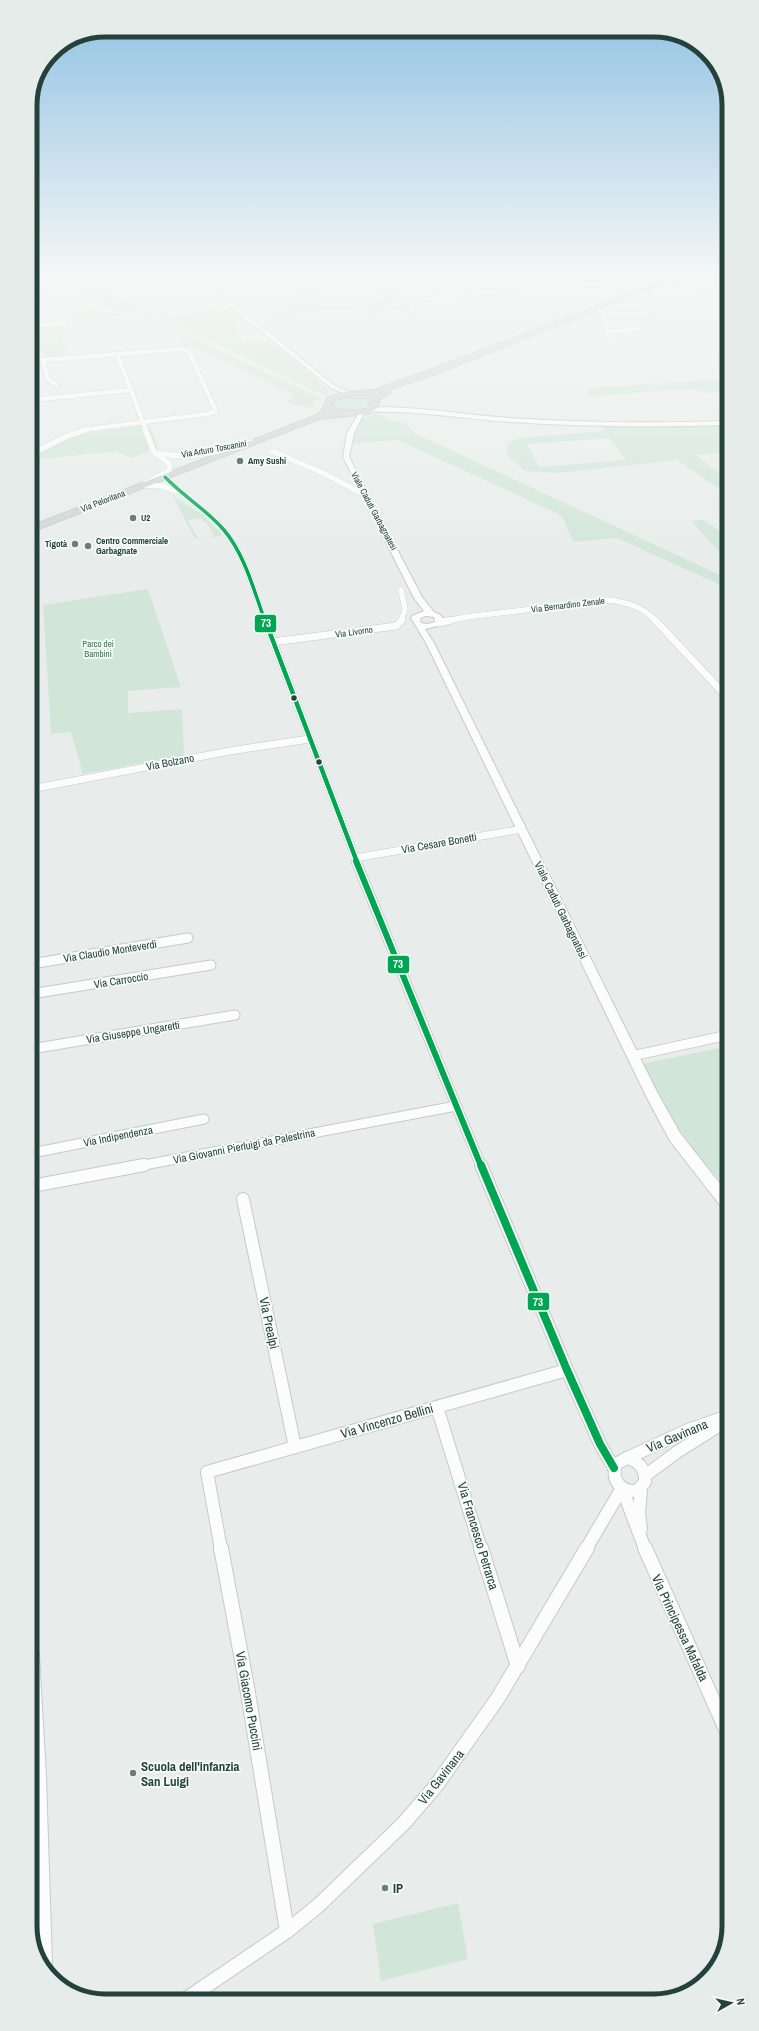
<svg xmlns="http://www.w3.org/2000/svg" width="759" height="2031" viewBox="0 0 759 2031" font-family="'Archivo Narrow',sans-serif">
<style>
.green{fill:#d1e6d8;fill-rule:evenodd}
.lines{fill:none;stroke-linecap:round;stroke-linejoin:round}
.minor-far5-casing{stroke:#c5cac8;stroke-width:5.5}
.minor-far4-casing{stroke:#c5cac8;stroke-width:6}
.minor-far3-casing{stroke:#c5cac8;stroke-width:8}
.minor-far2-casing{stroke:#c5cac8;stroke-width:11}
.minor-far1-casing{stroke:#c5cac8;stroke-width:14}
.minor-casing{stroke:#c5cac8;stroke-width:16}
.tertiary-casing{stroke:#c5cac8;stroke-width:2}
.secondary-casing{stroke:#c3cbc8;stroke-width:2}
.primary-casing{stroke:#c3ccc9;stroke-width:2}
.minor-far5{stroke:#fcfcfc;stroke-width:4.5}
.minor-far4{stroke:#fcfcfc;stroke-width:5.5}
.minor-far3{stroke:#fcfcfc;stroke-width:7}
.minor-far2{stroke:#fcfcfc;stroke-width:9}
.minor-far1{stroke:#fcfcfc;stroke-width:12}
.minor{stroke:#fcfcfc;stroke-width:14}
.tertiary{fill:#fcfcfc;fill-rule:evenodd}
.secondary{fill:#fcfcfc;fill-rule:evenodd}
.primary{fill:#cfd7d5;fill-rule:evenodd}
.bus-1-far3-casing{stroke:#f7fbf9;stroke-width:5.5}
.bus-1-far2-casing{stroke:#f7fbf9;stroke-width:7}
.bus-1-far1-casing{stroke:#f7fbf9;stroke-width:9}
.bus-1-casing{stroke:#f7fbf9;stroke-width:10}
.bus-1-far3{stroke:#00a651;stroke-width:3.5}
.bus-1-far2{stroke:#00a651;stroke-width:4.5}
.bus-1-far1{stroke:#00a651;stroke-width:6}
.bus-1{stroke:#00a651;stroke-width:8}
.poi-dot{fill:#697e78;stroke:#f7fbf9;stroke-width:1.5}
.bus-dot{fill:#24423a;stroke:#f7fbf9;stroke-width:1.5}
.labels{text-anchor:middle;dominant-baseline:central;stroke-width:3.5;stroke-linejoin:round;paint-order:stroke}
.far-street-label{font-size:9px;fill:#24423a;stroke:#f7fbf9}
.far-poi-label{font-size:9px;font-weight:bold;fill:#24423a;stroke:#f7fbf9;text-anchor:start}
.far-park-label{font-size:9px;fill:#2d7a4b;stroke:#f7fbf9}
.street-label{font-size:11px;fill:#24423a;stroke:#f7fbf9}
.near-street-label{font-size:13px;fill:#24423a;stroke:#f7fbf9}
.near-poi-label{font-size:13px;font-weight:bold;fill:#24423a;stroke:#f7fbf9;text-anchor:start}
.rim{fill:none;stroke:#24423a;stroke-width:5}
.line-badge{stroke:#f7fbf9;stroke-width:1.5}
.badge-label{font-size:11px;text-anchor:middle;font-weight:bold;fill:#fff}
</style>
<rect width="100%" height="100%" fill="#e8edeb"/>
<!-- green -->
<g class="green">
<path d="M34,278H77L151,313L67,321V316H75L78,309C89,307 106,320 116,310L94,300L91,297L93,296L75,287L36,292Z"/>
<polygon points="294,278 308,278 324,307 386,302 370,278 386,278 402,301 420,301 419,304 410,312 388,309 373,313 360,308 254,315 246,308 308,304"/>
<polygon points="229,308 241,316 233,318 242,343 269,341 326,388 328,391 328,395 326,396 165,319"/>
<polygon points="61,325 66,357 45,359 44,349 30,350 30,327"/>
<polygon points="182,333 320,398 312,403 313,408 283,402 292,399 293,394 191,346 183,347"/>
<polygon points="727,379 727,392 708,393 694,389 589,396 588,392 590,390 604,387"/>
<path d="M338,396L369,399L371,401L370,407C360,414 341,414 331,407L330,401Z"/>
<polygon points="376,413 395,422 405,423 414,433 722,576 727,579 727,588 617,538 573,542 564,520 559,514 398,440 352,443 360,420"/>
<polygon points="144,425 150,427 158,448 132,458 116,451 31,460 31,458 76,435"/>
<path d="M727,425V452L696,455L727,480V494L677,460L559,473L525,471L506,454L508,443L519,438L604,431L603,427ZM610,438L626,460L539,467L527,444Z"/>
<polygon points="173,496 202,514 221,533 221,536 209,538 214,536 206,522 203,522 201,518 188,520 198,539 204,539 195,539"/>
<polygon points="703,520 727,536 727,560 691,521"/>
<polygon points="148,589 181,687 128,691 128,713 182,709 184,755 83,774 71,732 51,734 43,605"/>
<path d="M728,1046V1187C690,1155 666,1107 642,1064Z"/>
<polygon points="458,1903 468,1959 381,1981 373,1924"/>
</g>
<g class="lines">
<defs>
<g id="minor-far5">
<polyline points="391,278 408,299 414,301 543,285 629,284"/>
<polyline points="623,283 654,287"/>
<polyline points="660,284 727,292"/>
<polyline points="412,310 424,302 424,300"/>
<polyline points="600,310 603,314 609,338"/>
<polyline points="603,314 647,314"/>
<polyline points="30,326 63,323 66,326"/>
<polyline points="607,331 639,330"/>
<polyline points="117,354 146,430"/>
<polyline points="43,360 48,379 57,385"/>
<polyline points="31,361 183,349 189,352 216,411 207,414 81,430"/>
<polyline points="31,400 131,390"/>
</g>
<g id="minor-far4">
<polyline points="145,429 154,452 170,464 169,471 146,483"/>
<polyline points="272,451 323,473 365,495"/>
<path d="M160,453C191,461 222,450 252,442"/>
<polyline points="31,454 65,437 88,429"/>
<path d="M165,477C183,496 207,510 224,530C245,555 254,591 265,621"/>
<polyline points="144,485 163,486 175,491"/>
<polyline points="401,621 405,609 401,590"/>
<path d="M447,621L466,617L608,600C627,602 643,607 656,621"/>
</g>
<g id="minor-far3">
<polyline points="265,620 357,862"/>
<polyline points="655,620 727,697"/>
<polyline points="439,623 451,620"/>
<polyline points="272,642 396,626 402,620"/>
<polyline points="31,789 230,751 309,739"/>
<polyline points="355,858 522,829"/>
</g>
<g id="minor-far2">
<polyline points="356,861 481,1166"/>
<polyline points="31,964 188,938"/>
<polyline points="31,994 211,965"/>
<polyline points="31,1049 235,1015"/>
<polyline points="632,1056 728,1035"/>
<polyline points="32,1153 204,1119"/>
<polyline points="139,1166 456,1106"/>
</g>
<g id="minor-far1">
<polyline points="481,1165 567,1370 600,1444 614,1468"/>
<polyline points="32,1186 144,1165"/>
<polyline points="243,1199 295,1447"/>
<polyline points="437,1407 481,1549"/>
<polyline points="627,1458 688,1430 728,1416"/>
<path d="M627,1458C639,1461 646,1470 645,1482L637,1491C620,1492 611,1480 616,1464Z"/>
<polyline points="646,1475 677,1452 728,1420"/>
<polyline points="622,1488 645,1549"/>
<polyline points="641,1489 639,1513 641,1529"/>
<polyline points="221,1549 207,1472 567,1370"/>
<polyline points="586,1549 622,1488"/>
</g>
<g id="minor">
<polyline points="221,1548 247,1687 287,1931"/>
<polyline points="481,1548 518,1666"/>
<polyline points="645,1548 729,1736"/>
<polyline points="32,1655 39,1777 45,1964"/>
<polyline points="185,2000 287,1931 319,1905 404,1823 435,1787 498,1698 587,1548"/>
</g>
<g id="tertiary">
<path d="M386,407C428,408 468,415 510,418C582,423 655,423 727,421V425C655,427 583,427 511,422C463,419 416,410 368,412L365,410L368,408Z"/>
<path d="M360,411L365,412L354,433L349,457L422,597L434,612L439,614L444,619L442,625L425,629L434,643L656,1090L680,1133L728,1194V1211L723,1209L670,1141L647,1098L426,643L411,618L412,616L424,611L414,598L343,457L347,433ZM425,616L434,617L435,622L427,624L421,623L420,619Z"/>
</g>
<polygon id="secondary" points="185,278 192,278 240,309 335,386 352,393 352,395 348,395 331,388 236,311"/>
<path id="primary" d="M669,278H679L433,375L391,389V392L380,399L377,408L369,414L319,419L31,532V526L317,415L322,410L327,398L344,392L374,390L427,371ZM344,397L372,399L368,408L355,411L331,408L334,401Z"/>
</defs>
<!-- minor-far5 casing -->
<use href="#minor-far5" class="minor-far5-casing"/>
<!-- minor-far4 casing -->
<use href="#minor-far4" class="minor-far4-casing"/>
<!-- minor-far3 casing -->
<use href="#minor-far3" class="minor-far3-casing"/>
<!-- minor-far2 casing -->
<use href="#minor-far2" class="minor-far2-casing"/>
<!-- minor-far1 casing -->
<use href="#minor-far1" class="minor-far1-casing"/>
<!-- minor casing -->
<use href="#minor" class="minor-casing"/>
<!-- tertiary casing -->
<use href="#tertiary" class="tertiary-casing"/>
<!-- secondary casing -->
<use href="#secondary" class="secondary-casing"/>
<!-- primary casing -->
<use href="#primary" class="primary-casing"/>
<!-- minor-far5 -->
<use href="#minor-far5" class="minor-far5"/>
<!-- minor-far4 -->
<use href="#minor-far4" class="minor-far4"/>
<!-- minor-far3 -->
<use href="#minor-far3" class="minor-far3"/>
<!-- minor-far2 -->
<use href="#minor-far2" class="minor-far2"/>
<!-- minor-far1 -->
<use href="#minor-far1" class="minor-far1"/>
<!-- minor -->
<use href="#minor" class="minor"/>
<!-- tertiary -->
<use href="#tertiary" class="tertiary"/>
<!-- secondary -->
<use href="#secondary" class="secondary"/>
<!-- primary -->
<use href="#primary" class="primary"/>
<defs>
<path id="bus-1-far3" d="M165,477C183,496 207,510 224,530C245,555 254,591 265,621"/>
<polyline id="bus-1-far2" points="265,620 357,862"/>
<polyline id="bus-1-far1" points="356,861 481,1166"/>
<polyline id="bus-1" points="481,1165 567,1370 600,1444 614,1468"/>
</defs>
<!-- bus-1-far3 casing -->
<use href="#bus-1-far3" class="bus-1-far3-casing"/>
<!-- bus-1-far2 casing -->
<use href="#bus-1-far2" class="bus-1-far2-casing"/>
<!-- bus-1-far1 casing -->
<use href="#bus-1-far1" class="bus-1-far1-casing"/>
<!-- bus-1 casing -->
<use href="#bus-1" class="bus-1-casing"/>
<!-- bus-1-far3 -->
<use href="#bus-1-far3" class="bus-1-far3"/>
<!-- bus-1-far2 -->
<use href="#bus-1-far2" class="bus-1-far2"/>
<!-- bus-1-far1 -->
<use href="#bus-1-far1" class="bus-1-far1"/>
<!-- bus-1 -->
<use href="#bus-1" class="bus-1"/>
</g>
<!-- sky -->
<linearGradient id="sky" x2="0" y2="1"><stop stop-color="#8fc1e3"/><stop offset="0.49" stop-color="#f5f7f6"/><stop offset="1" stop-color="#f5f7f6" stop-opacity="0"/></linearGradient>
<rect width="759" height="563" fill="url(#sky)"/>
<!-- markers -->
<g class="poi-dot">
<circle cx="240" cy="461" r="4"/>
<circle cx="133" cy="518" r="4"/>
<circle cx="75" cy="544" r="4"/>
<circle cx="88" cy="546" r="4"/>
<circle cx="133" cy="1773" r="4"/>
<circle cx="385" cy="1888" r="4"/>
</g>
<g class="bus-dot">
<circle cx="294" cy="698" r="3.5"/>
<circle cx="319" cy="762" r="3.5"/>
</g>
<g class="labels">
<!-- far-street labels -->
<g class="far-street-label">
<text transform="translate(214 449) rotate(-10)">Via Arturo Toscanini</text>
<text transform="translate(103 501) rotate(-21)">Via Peloritana</text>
<text transform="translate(374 511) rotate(62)">Viale Caduti Garbagnatesi</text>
<text transform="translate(568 605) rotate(-7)">Via Bernardino Zenale</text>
<text transform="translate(354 632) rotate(-8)">Via Livorno</text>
</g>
<!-- far-poi labels -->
<g class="far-poi-label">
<text x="248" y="461">Amy Sushi</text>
<text x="141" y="518">U2</text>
<text x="96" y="541">Centro Commerciale<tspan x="96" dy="10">Garbagnate</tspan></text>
<text x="67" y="544" text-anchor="end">Tigotà</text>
</g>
<!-- far-park labels -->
<g class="far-park-label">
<text x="98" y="644">Parco dei<tspan x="98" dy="10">Bambini</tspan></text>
</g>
<!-- street labels -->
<g class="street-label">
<text transform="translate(170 762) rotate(-11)">Via Bolzano</text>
<text transform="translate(439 843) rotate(-10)">Via Cesare Bonetti</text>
<text transform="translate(561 910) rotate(64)">Viale Caduti Garbagnatesi</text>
<text transform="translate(110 951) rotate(-9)">Via Claudio Monteverdi</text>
<text transform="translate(121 980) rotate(-9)">Via Carroccio</text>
<text transform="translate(133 1032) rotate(-9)">Via Giuseppe Ungaretti</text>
<text transform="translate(118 1136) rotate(-11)">Via Indipendenza</text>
<text transform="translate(244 1146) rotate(-11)">Via Giovanni Pierluigi da Palestrina</text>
</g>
<!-- near-street labels -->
<g class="near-street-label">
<text transform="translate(269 1323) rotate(78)">Via Prealpi</text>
<text transform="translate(387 1421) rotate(-16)">Via Vincenzo Bellini</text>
<text transform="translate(677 1436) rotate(-23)">Via Gavinana</text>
<text transform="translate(478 1536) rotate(73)">Via Francesco Petrarca</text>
<text transform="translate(680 1628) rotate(65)">Via Principessa Mafalda</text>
<text transform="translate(249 1701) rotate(80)">Via Giacomo Puccini</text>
<text transform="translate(441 1777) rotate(-52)">Via Gavinana</text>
</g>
<!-- near-poi labels -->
<g class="near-poi-label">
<text x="141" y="1766">Scuola dell'infanzia<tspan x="141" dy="15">San Luigi</tspan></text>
<text x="393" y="1888">IP</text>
</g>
</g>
<!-- crop -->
<path d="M0 0H759V2031H0ZM105 37H654A68 68 0 0 1 722 105V1926A68 68 0 0 1 654 1994H105A68 68 0 0 1 37 1926V105A68 68 0 0 1 105 37Z" fill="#e6ecea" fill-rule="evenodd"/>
<path class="rim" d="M105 37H654A68 68 0 0 1 722 105V1926A68 68 0 0 1 654 1994H105A68 68 0 0 1 37 1926V105A68 68 0 0 1 105 37Z"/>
<g class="line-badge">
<rect x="254" y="614" width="23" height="19" rx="4" fill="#00a651"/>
<rect x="387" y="955" width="23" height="19" rx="4" fill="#00a651"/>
<rect x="527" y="1292" width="23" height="19" rx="4" fill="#00a651"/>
</g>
<g class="badge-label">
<text x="266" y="627">73</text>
<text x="398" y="968">73</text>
<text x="538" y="1306">73</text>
</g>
<!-- north arrow -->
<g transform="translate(731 2003) rotate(82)" stroke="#f7fbf9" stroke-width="3" paint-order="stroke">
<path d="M0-3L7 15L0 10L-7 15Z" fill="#24423a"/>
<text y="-6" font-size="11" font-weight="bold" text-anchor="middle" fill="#24423a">N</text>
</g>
</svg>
